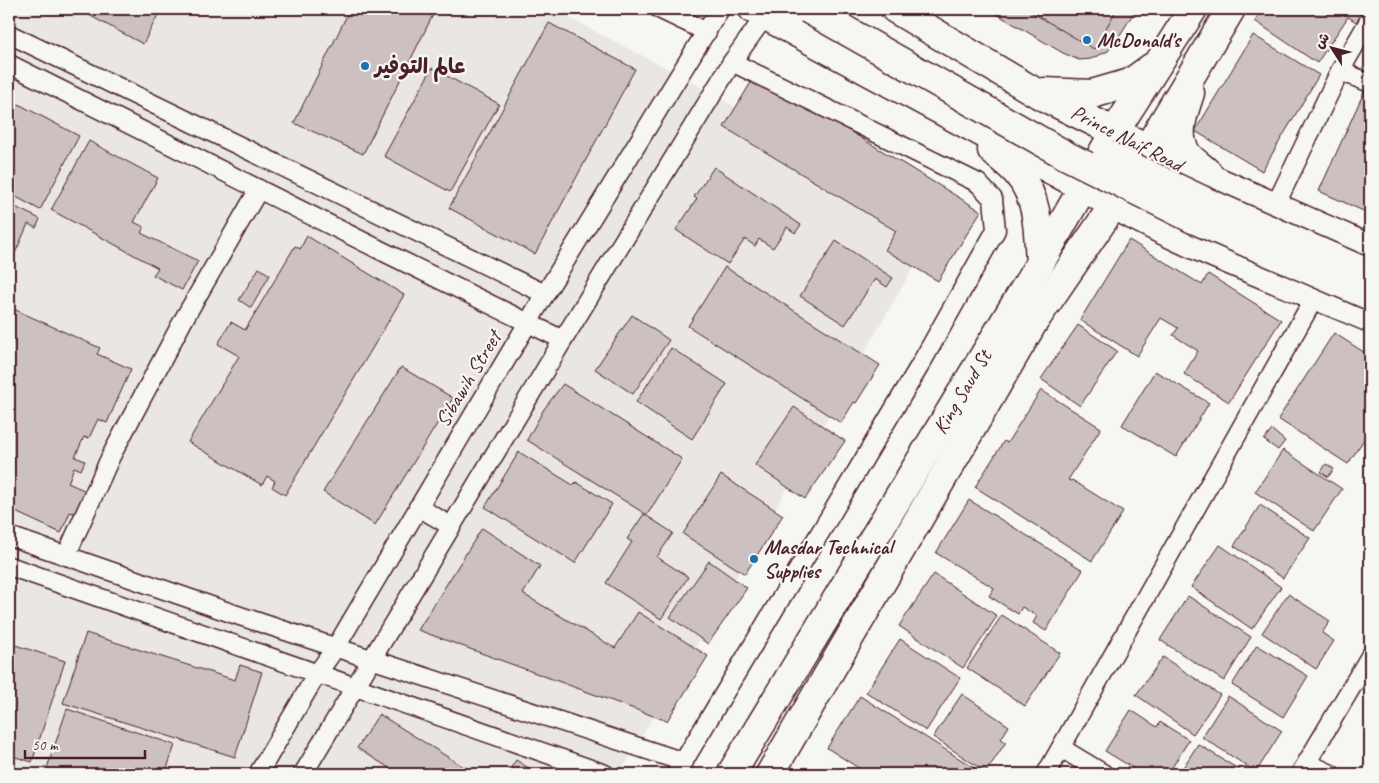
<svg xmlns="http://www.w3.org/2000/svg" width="1379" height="783" viewBox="0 0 1379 783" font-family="Caveat,'Playpen Sans Arabic',sans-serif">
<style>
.built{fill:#e9e6e3}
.building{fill:#ccc1c0;stroke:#4a1f2b}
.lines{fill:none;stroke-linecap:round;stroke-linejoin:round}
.minor-casing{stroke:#4a1f2b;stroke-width:21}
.primary-casing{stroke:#4a1f2b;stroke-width:31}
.minor{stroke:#f6f6f2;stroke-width:18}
.primary{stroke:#f6f6f2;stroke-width:28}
.primary-bridge-casing{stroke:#4a1f2b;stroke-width:31;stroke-linecap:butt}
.primary-bridge{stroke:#f6f6f2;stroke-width:28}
.poi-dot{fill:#1f6fb2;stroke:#f6f6f2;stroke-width:2}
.labels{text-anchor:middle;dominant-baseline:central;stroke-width:4.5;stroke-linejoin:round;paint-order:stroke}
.poi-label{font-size:21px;font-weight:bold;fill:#4a1f2b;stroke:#f6f6f2;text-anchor:start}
.street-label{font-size:21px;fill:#4a1f2b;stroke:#f6f6f2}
</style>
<rect width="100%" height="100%" fill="#f6f6f2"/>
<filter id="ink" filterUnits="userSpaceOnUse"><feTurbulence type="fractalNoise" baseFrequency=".02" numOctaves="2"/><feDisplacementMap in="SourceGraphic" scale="10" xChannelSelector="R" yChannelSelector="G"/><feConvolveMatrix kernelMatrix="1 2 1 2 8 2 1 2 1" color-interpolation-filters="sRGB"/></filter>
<g filter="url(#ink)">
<!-- built -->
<polygon class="built" points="9,9 551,9 682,76 718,98 941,218 721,604 619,774 9,774"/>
<!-- building -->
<g class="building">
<polygon points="85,9 161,9 143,44 83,12"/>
<polygon points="350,9 436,9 363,154 294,123"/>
<polygon points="988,9 1136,9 1120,35 1108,51 1091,59 1079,60 1063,53"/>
<polygon points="1026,9 1117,9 1094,49"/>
<polygon points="1263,9 1367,9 1358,23 1348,17 1317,63 1255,21"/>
<polygon points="549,23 635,69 535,254 449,208"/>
<polygon points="1253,35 1319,75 1262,171 1195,131"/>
<polygon points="432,68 499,104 450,192 384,156"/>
<polygon points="756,74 981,211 938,281 885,250 896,231 724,127"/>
<polygon points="1364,92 1370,95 1370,214 1319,191"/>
<polygon points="9,99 79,136 40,210 9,193"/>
<polygon points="89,141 158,178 134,222 144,227 141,233 198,261 182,290 153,275 158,268 51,210"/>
<polygon points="714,167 801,225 795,233 787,227 773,248 759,239 755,246 745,239 728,264 676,230 697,199 694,197"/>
<polygon points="9,204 40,219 36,228 28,224 9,267"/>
<polygon points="307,236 404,295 285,495 272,487 275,481 267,476 262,485 188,442 239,356 218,344 231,322 245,330 295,246 300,249"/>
<polygon points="1129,240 1202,285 1208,274 1281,320 1229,402 1184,374 1198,351 1173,335 1178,328 1161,318 1137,356 1080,320"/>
<polygon points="836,241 893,278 887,287 875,279 845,325 800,296"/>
<polygon points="725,267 880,365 856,403 854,402 841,423 688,326"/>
<polygon points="259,268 270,275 251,308 239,300"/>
<polygon points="9,307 100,348 97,354 131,369 107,423 98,419 89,438 84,437 75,457 85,461 81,470 74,467 68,483 86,491 76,514 70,512 61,533 9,509 15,493 9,490"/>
<polygon points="632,315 669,340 633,394 595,369"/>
<polygon points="1078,325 1117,351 1080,406 1041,379"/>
<polygon points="1334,333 1370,356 1370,430 1348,464 1278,419"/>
<polygon points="671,348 727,384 692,439 636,402"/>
<polygon points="401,367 453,398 375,525 323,492"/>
<polygon points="1155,371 1209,403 1176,457 1122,425"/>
<polygon points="563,384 682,459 647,515 527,440 544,409"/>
<polygon points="1041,390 1101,428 1068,480 1071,481 1072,480 1123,512 1092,561 975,487 1004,441 1007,443"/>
<polygon points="794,407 845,441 805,499 755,465"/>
<polygon points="1272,430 1285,441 1278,450 1264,440"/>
<polygon points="1283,450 1342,489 1314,531 1255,492"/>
<polygon points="519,452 573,485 576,482 612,504 575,563 485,507"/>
<polygon points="1326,464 1334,469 1328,477 1321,472"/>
<polygon points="721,475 783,515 745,574 683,534"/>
<polygon points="969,500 1083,570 1046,631 1033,623 1037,616 1022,607 1018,614 989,596 994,588 936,553"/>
<polygon points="1260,505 1310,538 1283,578 1234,546"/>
<polygon points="644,514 673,533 657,557 688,577 661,619 606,583 632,542 627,539"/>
<polygon points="482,528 540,566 523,594 615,648 638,612 708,656 667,721 418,630"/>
<polygon points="1220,545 1281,587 1252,629 1191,587"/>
<polygon points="709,561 747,588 708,644 670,617"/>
<polygon points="934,574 997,616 963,668 899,626"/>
<polygon points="1288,594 1330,621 1322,633 1334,641 1316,669 1262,633"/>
<polygon points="1188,596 1251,637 1224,681 1160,640"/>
<polygon points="1002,615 1060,653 1025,706 967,668"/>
<polygon points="86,633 235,680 240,665 262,672 235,757 63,703"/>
<polygon points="900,639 960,678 926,731 866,692"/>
<polygon points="9,643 65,661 32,762 9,755"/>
<polygon points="1257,645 1308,676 1283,717 1232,685"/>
<polygon points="1163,657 1220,695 1193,734 1136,695"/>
<polygon points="962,694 1009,726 1001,739 1006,742 986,772 933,737"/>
<polygon points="860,696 984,774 868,774 827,748"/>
<polygon points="1228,696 1282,731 1256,772 1202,737"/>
<polygon points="67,709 175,745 165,774 45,774"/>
<polygon points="1131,710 1157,727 1160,722 1189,740 1168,774 1143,774 1105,751"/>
<polygon points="379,714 475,774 399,774 357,748"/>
<polygon points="1198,744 1246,774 1179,774"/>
<polygon points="516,760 538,774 507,774"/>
<polygon points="9,770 22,774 9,774"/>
</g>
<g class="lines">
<defs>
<g id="minor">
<polyline points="659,9 707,32"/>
<polyline points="9,34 545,294"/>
<polyline points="9,64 390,255 563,340"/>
<polyline points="1340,71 1370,83"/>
<polyline points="1275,206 1340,71 1370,19"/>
<polyline points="418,507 451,526"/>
<polyline points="9,536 240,616 684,762"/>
<polyline points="66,556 111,456 185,317 259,189"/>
<polyline points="9,566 605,774"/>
<polyline points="1061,748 1104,774"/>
<polyline points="1307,763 1331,774"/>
<polyline points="258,774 317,674 336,647 545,294 720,9"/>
<polyline points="303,774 563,340 732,62 765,16"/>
<polyline points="676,774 919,367 996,230 993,199 978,183 732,62"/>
<polyline points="1046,774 1316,295"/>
<polyline points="1300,774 1370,656"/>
</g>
<g id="primary">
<path d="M753,9L1083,187C1173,242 1273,277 1370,318"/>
<polyline points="895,9 1040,95 1196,172 1370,249"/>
<polyline points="1044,92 1092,94 1130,83 1152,67"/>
<path d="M1190,93C1184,112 1174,136 1187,154C1192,161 1202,167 1208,173"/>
<path d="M992,150C1000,158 1011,165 1018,174C1039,199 1038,232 1040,263"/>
<polyline points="731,774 1040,263 1115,131 1193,9"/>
<polyline points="770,774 1033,323 1113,206 1231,9"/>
</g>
</defs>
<!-- minor casing -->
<use href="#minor" class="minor-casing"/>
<!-- primary casing -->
<use href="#primary" class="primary-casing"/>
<!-- minor -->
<use href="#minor" class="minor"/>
<!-- primary -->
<use href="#primary" class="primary"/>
<defs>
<g id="primary-bridge">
<polyline points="808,9 1067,156 1193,219 1370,296"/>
<polyline points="1107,155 1202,200 1370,274"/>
</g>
</defs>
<!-- primary-bridge casing -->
<use href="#primary-bridge" class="primary-bridge-casing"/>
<!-- primary-bridge -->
<use href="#primary-bridge" class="primary-bridge"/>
</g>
</g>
<!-- markers -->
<g class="poi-dot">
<circle cx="1087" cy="40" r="5"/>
<circle cx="365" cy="66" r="5"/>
<circle cx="754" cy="559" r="5"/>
</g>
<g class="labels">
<!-- poi labels -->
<g class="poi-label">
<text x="1097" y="40">McDonald's</text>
<text x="375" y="66">عالم التوفير</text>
<text x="764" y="547">Masdar Technical<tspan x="764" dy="24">Supplies</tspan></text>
</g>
<!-- street labels -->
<g class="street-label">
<text transform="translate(1127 138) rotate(27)">Prince Naif Road</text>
<text transform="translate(468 379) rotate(-59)">Sibawih Street</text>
<text transform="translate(962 392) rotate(-59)">King Saud St</text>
</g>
</g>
<!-- margin -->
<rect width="1379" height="783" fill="none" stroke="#f6f6f2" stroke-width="30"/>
<rect x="15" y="15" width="1349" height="753" fill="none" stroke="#4a1f2b" stroke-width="2" filter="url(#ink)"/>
<!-- north arrow -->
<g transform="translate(1332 48) rotate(306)" stroke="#f6f6f2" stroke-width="4" paint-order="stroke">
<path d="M0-4L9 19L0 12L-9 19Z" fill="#4a1f2b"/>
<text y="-8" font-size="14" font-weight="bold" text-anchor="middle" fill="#4a1f2b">ش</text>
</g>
<!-- scale -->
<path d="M25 750v8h120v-8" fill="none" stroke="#4a1f2b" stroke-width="2.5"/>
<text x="32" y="750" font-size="15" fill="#4a1f2b" stroke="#f6f6f2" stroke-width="4" paint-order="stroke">50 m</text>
</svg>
